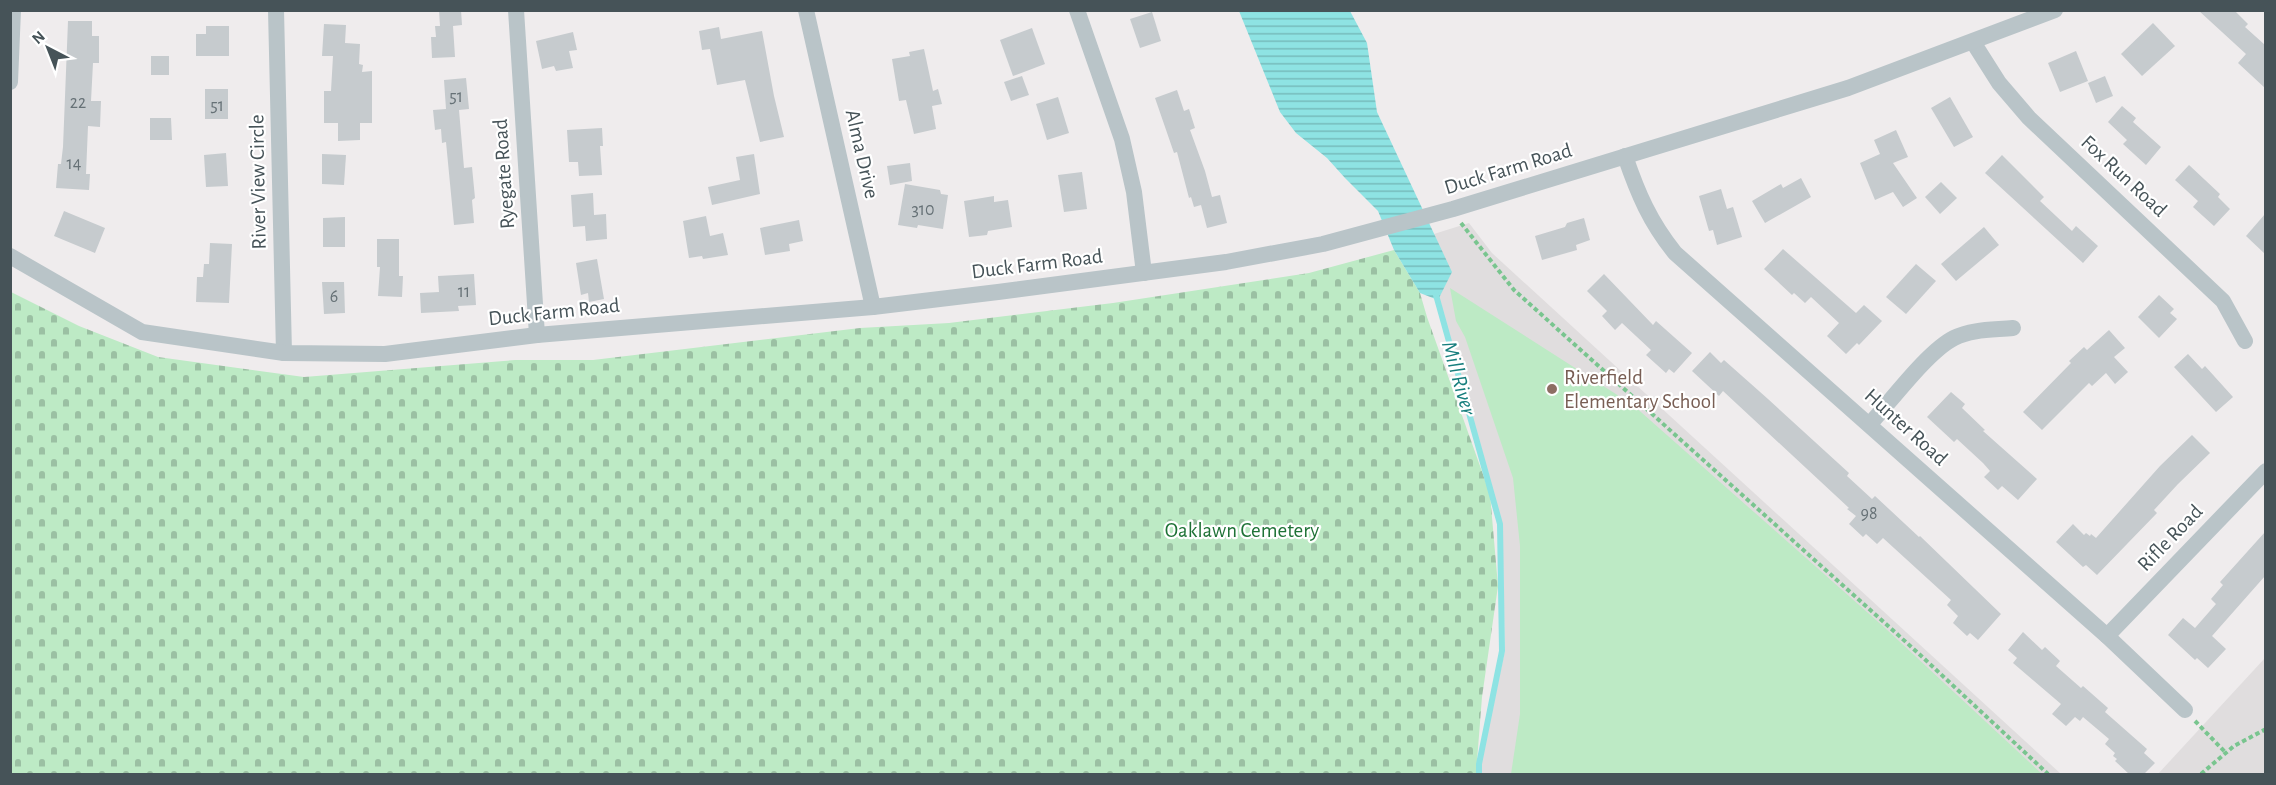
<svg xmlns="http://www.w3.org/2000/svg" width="2276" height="785" viewBox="0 0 2276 785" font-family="'Alegreya Sans',sans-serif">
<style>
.education{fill:#e0ddde}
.cemetery{fill:url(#cemetery-stones)}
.park{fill:#bdeac5}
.water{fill:url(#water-rules)}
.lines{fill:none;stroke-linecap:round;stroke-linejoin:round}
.stream{stroke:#8ee3e3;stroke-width:6}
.building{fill:#c6cbce}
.path{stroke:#79c58f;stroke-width:4;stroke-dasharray:4.5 3;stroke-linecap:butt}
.minor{stroke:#b9c4c8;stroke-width:16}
.education-dot{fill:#8d6e63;stroke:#fff;stroke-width:2}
.labels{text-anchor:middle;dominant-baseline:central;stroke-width:4.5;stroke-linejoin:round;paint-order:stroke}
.number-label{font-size:18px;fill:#667176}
.street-label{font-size:21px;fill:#465358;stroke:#fff}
.education-label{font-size:21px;fill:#785e54;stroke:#fff;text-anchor:start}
.park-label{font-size:21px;fill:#1e7236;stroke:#fff}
.water-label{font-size:22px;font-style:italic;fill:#177e7d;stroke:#fff}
</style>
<defs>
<pattern id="cemetery-stones" width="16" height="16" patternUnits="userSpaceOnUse" patternTransform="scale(1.5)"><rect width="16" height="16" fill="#bdeac5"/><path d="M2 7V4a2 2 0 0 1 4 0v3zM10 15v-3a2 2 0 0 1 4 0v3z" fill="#9bc0a3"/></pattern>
<pattern id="water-rules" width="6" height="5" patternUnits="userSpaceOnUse" patternTransform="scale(1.5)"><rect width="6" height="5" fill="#8ee3e3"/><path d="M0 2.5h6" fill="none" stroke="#76bbbb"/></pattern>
</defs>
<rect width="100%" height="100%" fill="#efeced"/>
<!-- education -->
<g class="education">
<polygon points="1469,223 1492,253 2061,774 1482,774 1481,764 1505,650 1502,524 1427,254 1418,239"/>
<polygon points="2265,658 2265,774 2158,774"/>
</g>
<!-- cemetery -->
<polygon class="cemetery" points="1394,250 1420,293 1427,317 1490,494 1498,586 1482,697 1476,774 11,774 11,292 79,326 158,357 304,377 515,360 593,360 860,328 949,323 1113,303 1309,273"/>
<!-- park -->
<polygon class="park" points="1450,288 1633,405 1885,628 2042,774 1511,774 1520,714 1520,546 1513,478 1465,337 1456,321"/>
<!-- water -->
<polygon class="water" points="1239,11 1350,11 1367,43 1377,112 1452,272 1438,300 1420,293 1394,250 1378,211 1345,178 1327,158 1296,133 1280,112"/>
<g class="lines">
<!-- stream -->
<polyline class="stream" points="1436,295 1500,524 1502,651 1479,764 1479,774"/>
</g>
<!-- building -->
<g class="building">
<polygon points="439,10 461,10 462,25 453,26 455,57 432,58 431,37 436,37 435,26 440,26"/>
<polygon points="2198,10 2234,10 2248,24 2245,27 2265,45 2265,88 2238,63 2246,54"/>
<polygon points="1152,12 1161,41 1140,48 1130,19"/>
<polygon points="68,21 92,21 92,36 99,36 99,63 93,63 91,101 101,101 100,127 88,126 86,174 90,174 89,190 56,188 58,164 61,164 63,147"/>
<polygon points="2153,23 2175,46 2142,76 2121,54"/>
<polygon points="324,24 346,25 345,43 360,44 359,64 363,65 362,72 372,71 372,123 360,123 360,140 338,141 338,123 324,123 324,91 331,91 333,56 322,56"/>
<polygon points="206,26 229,26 229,56 196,56 196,34 206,34"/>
<polygon points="719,27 721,39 762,31 774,96 784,137 760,142 745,80 717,85 710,49 702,50 699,31"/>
<polygon points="1032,28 1045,64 1013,76 1000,40"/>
<polygon points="573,32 577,50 569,51 573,68 556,71 554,66 542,69 536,41"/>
<polygon points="924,49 933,91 938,89 942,104 932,106 936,129 914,134 906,100 899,101 892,59 910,56 909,52"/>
<polygon points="2076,51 2088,81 2060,92 2048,63"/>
<rect x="151" y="56" width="18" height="19"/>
<polygon points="1022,76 1029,95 1011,101 1004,82"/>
<polygon points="2105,76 2113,96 2096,103 2088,83"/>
<polygon points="466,78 469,109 459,110 464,168 472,167 475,198 472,200 474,223 454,225 446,142 442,143 441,129 435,130 433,110 446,109 444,80"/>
<rect x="205" y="89" width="23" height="30"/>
<polygon points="1177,90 1184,111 1189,109 1195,128 1190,130 1205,171 1212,197 1220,195 1227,223 1207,228 1201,205 1194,207 1191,197 1189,198 1177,152 1174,153 1155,98"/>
<polygon points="1058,97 1069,133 1047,140 1036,104"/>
<polygon points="1950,97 1973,137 1954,147 1931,108"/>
<polygon points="2122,106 2136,118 2133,122 2161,147 2146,165 2123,144 2127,140 2108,122"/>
<polygon points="150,118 171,118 172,140 150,140"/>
<polygon points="602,128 603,146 600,146 602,175 579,176 578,162 569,162 567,130"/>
<polygon points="1896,130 1908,157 1893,163 1917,198 1903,207 1893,192 1875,200 1860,163 1880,154 1874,140"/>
<polygon points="226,153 228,186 206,187 204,155"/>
<polygon points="322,154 346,155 344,185 322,184"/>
<polygon points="754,154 760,194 712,205 708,187 740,180 736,157"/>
<polygon points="2002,155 2044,197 2040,201 2072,231 2076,226 2098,246 2083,263 1985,173"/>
<polygon points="910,163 912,181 890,185 887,166"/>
<polygon points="2189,165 2220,194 2218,197 2230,209 2214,226 2193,207 2198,201 2175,180"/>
<polygon points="1082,172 1087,209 1064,212 1058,175"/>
<polygon points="1801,178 1811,197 1765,223 1752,201 1781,184 1783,188"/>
<polygon points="1941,182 1957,198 1940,214 1925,197"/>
<polygon points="905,184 940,190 941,194 948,195 943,229 918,225 917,228 898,225"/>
<polygon points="1721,189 1727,209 1733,207 1742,237 1717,245 1713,230 1709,231 1699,196"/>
<polygon points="593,193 594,215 606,214 607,239 586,241 585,226 573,227 571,195"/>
<polygon points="994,196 994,202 1008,200 1012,227 988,231 987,235 969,237 964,201"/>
<polygon points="64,211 105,228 95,253 54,236"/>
<polygon points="2265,214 2265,254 2246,236"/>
<polygon points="706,216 710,236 723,233 728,255 703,259 702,256 689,258 683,221"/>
<polygon points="345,217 345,247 323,247 323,218"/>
<polygon points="1584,218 1590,240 1576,245 1577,250 1542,260 1535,236 1565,227 1567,223"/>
<polygon points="799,220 803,241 789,244 790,251 765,255 760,228"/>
<polygon points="1984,227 1999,245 1956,281 1941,264"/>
<polygon points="377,239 399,239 399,276 403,276 402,297 378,296 380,267 377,267"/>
<polygon points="210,243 232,244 229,303 196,302 197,277 203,277 204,264 209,264"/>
<polygon points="1783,249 1856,313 1864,305 1882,321 1859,345 1857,343 1846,354 1827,336 1839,323 1811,297 1805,303 1794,293 1792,295 1764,269"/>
<polygon points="597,259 604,299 589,302 588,293 581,295 576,263"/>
<polygon points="1916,264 1936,281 1906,314 1886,297"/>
<polygon points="474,274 476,305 458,306 459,311 421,313 420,293 439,292 438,276"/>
<polygon points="1604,274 1653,325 1656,321 1692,353 1674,373 1669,369 1666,373 1646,355 1651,350 1622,323 1615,330 1602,316 1607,311 1587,291"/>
<polygon points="322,282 344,282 345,313 324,314"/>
<polygon points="2159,295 2174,309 2170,313 2177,319 2159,338 2138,317"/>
<polygon points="2109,330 2125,348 2114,357 2128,372 2115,384 2106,373 2092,386 2089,383 2042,430 2023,412 2071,363 2069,361 2084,347 2087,350"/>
<polygon points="1710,352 1721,363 1724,360 1768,399 1849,473 1847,476 1872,499 1875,496 1919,537 1920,536 2001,614 1978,640 1970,633 1967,636 1953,623 1958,616 1947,605 1951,600 1883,538 1877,544 1866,534 1863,537 1849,524 1856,516 1847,509 1849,508 1723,391 1719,396 1692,371"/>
<polygon points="2188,354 2202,369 2205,366 2233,397 2216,412 2174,367"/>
<polygon points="1951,392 1965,404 1962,408 1985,430 1983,431 2037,479 2018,500 2002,486 1998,490 1984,477 1990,471 1983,463 1957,439 1954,442 1927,417"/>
<polygon points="2192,435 2210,453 2178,484 2154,510 2157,513 2097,575 2086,565 2083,567 2056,542 2073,524 2084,535 2086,533 2090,536 2091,534 2096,538 2160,466"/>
<polygon points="2265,532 2265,576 2212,636 2226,649 2208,668 2197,658 2195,660 2168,635 2183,618 2195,628 2216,604 2211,599 2223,585 2220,582"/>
<polygon points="2023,632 2042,650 2045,647 2060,661 2056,666 2081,688 2083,686 2108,708 2105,712 2147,749 2144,753 2155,763 2144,774 2129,774 2115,761 2117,759 2113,756 2115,753 2105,744 2109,739 2083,717 2080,721 2075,717 2066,726 2052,714 2061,704 2013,663 2017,658 2008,650"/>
</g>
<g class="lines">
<!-- path -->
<g class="path">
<polyline points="1461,223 1514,290 1917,652 2048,774"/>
<polyline points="2195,721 2226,753"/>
<polyline points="2201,774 2234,746 2266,729"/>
</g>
<!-- minor -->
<g class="minor">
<polyline points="276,10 284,353"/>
<polyline points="516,10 537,335"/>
<polyline points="806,10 873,307"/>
<polyline points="1077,10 1122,139 1134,192 1144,273"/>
<polyline points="1973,42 1999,83 2029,118 2223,301 2245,341"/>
<polyline points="10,82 13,10"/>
<path d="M1625,156C1638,194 1650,222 1675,253L2107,636L2185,710"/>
<polyline points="10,256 142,332 284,353 385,354 537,335 873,307 998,292 1226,262 1323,244 1453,209 1848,88 2055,10"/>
<path d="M1870,424C1891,401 1928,351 1954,338C1972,329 1993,330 2013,328"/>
<polyline points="2107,636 2266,471"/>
</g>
</g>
<!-- markers -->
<circle class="education-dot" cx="1552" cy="389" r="6"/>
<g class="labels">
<!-- number labels -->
<g class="number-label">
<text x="456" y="97">51</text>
<text x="78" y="103">22</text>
<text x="217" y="106">51</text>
<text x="74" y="164">14</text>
<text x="923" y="210">310</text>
<text x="464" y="292">11</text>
<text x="334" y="297">6</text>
<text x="1869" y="514">98</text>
</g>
<!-- street labels -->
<g class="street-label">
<text transform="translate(862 154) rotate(77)">Alma Drive</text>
<text transform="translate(1508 169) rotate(-17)">Duck Farm Road</text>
<text transform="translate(504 174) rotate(-94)">Ryegate Road</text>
<text transform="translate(2124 176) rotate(43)">Fox Run Road</text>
<text transform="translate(258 182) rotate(-91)">River View Circle</text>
<text transform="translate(1037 264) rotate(-7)">Duck Farm Road</text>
<text transform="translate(554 312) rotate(-6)">Duck Farm Road</text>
<text transform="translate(1906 427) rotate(42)">Hunter Road</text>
<text transform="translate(2170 538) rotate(-46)">Rifle Road</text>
</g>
<!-- education labels -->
<g class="education-label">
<text x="1564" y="377">Riverfield<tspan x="1564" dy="24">Elementary School</tspan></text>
</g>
<!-- park labels -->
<g class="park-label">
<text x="1242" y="530">Oaklawn Cemetery</text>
</g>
<!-- water labels -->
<g class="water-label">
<text transform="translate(1459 378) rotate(74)">Mill River</text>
</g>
</g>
<!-- border -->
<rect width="2276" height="785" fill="none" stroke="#465358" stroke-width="24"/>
<!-- north arrow -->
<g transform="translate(48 48) rotate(318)" stroke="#ffffff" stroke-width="4.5" paint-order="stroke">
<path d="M0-4.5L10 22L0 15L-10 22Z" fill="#465358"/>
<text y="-9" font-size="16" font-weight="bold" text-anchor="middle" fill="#465358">N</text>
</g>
</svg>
